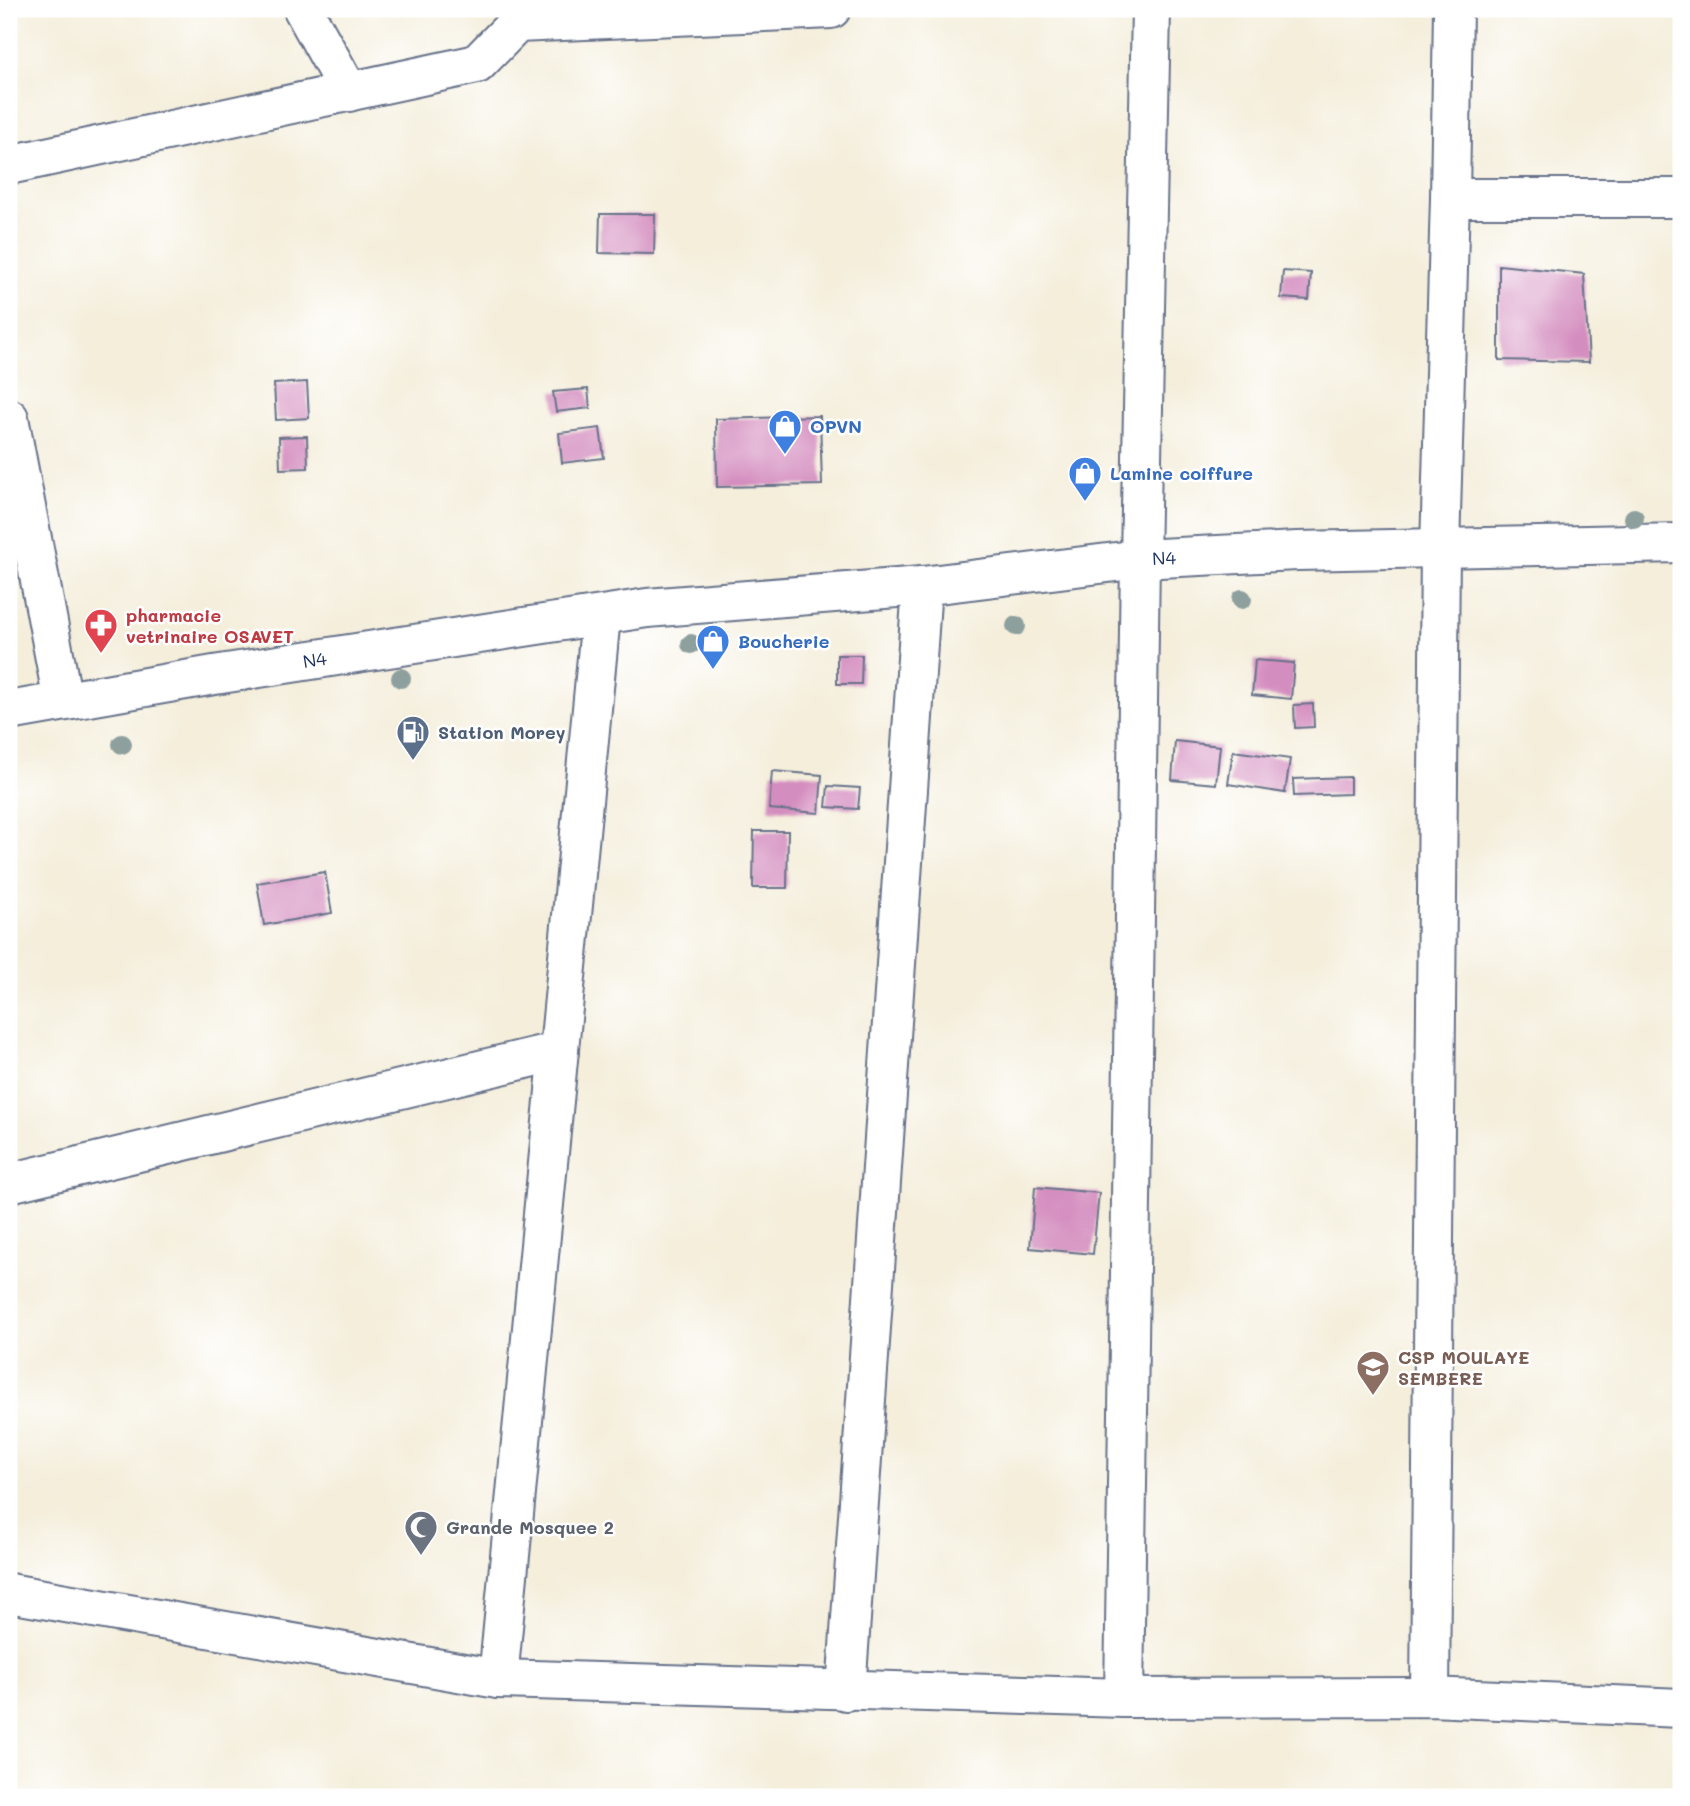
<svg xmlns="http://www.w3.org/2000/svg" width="1690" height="1806" viewBox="0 0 1690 1806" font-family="Mali,sans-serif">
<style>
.building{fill:#d48dbf}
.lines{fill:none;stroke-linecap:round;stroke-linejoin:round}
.minor-casing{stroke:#67728a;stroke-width:42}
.major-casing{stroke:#67728a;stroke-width:42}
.minor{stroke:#fff;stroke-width:38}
.major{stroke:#fff;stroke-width:38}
.tree{fill:#8ea09e}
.labels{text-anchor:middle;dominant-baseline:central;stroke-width:5;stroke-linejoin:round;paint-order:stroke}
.shop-label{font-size:18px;font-weight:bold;fill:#366cbe;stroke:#fff;text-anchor:start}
.street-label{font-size:18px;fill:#1b2f5e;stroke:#fff}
.health-label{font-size:18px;font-weight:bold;fill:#be3a42;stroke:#fff;text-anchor:start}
.service-label{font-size:18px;font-weight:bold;fill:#4e5e75;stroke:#fff;text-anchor:start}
.education-label{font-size:18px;font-weight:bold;fill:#785e54;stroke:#fff;text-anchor:start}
.worship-label{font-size:18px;font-weight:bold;fill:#5b616d;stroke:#fff;text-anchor:start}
</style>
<rect width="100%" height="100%" fill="#fff"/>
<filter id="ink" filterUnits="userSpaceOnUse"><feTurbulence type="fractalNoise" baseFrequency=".0143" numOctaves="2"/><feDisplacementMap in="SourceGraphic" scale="14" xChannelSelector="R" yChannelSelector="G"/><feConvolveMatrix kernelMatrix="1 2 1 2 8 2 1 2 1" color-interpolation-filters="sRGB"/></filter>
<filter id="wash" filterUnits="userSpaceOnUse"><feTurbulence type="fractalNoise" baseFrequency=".00686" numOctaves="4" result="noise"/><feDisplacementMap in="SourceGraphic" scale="28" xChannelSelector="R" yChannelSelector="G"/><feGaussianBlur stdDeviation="1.57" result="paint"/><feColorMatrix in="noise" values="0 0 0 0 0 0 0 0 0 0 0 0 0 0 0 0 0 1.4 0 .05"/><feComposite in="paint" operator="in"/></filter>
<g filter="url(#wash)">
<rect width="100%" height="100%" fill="#f4eedb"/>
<g id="blocks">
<!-- building -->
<g class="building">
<polygon points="600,214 655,214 654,254 599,253"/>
<polygon points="1499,265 1584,274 1589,362 1499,360"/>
<polygon points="1283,271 1311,273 1309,300 1281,298"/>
<polygon points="307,382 309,418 276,420 274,384"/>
<polygon points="588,389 590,408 556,412 553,392"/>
<polygon points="820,416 822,485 717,487 716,419"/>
<polygon points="600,428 604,458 562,463 559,433"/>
<polygon points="307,436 308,468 280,469 279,437"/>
<polygon points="837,655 862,655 861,684 837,684"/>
<polygon points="1255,660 1294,663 1291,699 1252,695"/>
<polygon points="1313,704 1314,727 1295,728 1294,705"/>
<polygon points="1175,741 1220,746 1216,784 1172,780"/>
<polygon points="1233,751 1290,759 1285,793 1228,784"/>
<polygon points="772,771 822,775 819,813 769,809"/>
<polygon points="1350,777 1350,794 1294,796 1293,779"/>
<polygon points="828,786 860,788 858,809 826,807"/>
<polygon points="754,831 788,831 787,888 753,888"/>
<polygon points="325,872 332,913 264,925 257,883"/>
<polygon points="1035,1187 1099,1193 1093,1254 1030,1248"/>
</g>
</g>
</g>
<g filter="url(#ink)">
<use href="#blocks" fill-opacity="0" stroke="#67728a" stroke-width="2"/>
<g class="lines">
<defs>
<g id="minor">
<polyline points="303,9 349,92"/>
<polyline points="9,165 477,64 517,23 831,9"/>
<polyline points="1450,198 1681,198"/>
<polyline points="9,418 63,701"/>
<polyline points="9,1183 559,1051"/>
<polyline points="9,1593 498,1679 1124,1698 1430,1697 1681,1708"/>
<polyline points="498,1679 601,616"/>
<polyline points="846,1691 922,586"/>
<polyline points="1430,1697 1440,549 1450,198 1453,9"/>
<polyline points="1124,1698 1140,559 1151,9"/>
</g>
<g id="major">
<path id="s1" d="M9,711L214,675L647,608L922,586L1140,559L1297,551L1681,543"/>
</g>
</defs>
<!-- minor casing -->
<use href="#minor" class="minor-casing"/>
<!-- major casing -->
<use href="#major" class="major-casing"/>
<!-- minor -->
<use href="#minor" class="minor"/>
<!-- major -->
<use href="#major" class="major"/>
</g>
<!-- trees -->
<g class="tree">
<circle cx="1634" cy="518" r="10"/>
<circle cx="1242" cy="599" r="10"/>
<circle cx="1016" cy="626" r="10"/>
<circle cx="691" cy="644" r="10"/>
<circle cx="401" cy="678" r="10"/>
<circle cx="122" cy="744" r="10"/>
</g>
</g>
<!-- icons -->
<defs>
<symbol id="shop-pin" viewBox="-11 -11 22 30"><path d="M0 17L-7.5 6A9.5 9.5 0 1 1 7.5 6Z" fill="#3f7fe0" stroke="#fff"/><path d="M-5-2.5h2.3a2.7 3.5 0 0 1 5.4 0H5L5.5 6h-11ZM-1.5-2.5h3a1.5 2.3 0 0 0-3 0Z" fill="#fff"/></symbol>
<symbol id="pharmacy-pin" viewBox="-11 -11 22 30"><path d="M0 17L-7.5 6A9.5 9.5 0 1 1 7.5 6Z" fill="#e0444e" stroke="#fff"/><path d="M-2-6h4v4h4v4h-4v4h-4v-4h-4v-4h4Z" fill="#fff"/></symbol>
<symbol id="fuel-pin" viewBox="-11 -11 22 30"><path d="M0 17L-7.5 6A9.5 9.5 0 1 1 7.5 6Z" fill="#5c6f8a" stroke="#fff"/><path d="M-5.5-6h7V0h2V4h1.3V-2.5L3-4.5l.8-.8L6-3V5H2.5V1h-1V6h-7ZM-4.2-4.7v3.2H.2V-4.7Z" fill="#fff"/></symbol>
<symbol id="school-pin" viewBox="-11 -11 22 30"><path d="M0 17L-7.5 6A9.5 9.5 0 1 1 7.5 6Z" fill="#8d6e63" stroke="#fff"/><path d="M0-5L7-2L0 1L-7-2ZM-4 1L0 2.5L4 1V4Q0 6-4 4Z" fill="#fff"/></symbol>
<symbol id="mosque-pin" viewBox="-11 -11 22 30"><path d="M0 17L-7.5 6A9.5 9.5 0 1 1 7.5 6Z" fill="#6b7280" stroke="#fff"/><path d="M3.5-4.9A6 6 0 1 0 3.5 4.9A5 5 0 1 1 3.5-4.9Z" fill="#fff"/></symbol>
</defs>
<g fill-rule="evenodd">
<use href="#shop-pin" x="766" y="407" width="38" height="52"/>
<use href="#shop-pin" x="1066" y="454" width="38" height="52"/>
<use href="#pharmacy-pin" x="82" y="606" width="38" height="52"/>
<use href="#shop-pin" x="694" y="622" width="38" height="52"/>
<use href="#fuel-pin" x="394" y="713" width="38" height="52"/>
<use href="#school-pin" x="1354" y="1348" width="38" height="52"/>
<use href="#mosque-pin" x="402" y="1508" width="38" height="52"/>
</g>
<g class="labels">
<!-- shop labels -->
<g class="shop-label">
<text x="810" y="426">OPVN</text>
<text x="1110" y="473">Lamine coiffure</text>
<text x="738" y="641">Boucherie</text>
</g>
<!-- street labels -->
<g class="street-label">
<text stroke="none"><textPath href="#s1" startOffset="1166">N4</textPath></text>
<text stroke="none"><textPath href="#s1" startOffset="310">N4</textPath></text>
</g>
<!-- health labels -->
<g class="health-label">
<text x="126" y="615">pharmacie<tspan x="126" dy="21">vetrinaire OSAVET</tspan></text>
</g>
<!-- service labels -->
<g class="service-label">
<text x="438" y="732">Station Morey</text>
</g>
<!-- education labels -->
<g class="education-label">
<text x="1398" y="1357">CSP MOULAYE<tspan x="1398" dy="21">SEMBERE</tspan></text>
</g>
<!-- worship labels -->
<g class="worship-label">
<text x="446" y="1527">Grande Mosquee 2</text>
</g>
</g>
<!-- margin -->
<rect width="1690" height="1806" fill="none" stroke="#fff" stroke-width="35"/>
</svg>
